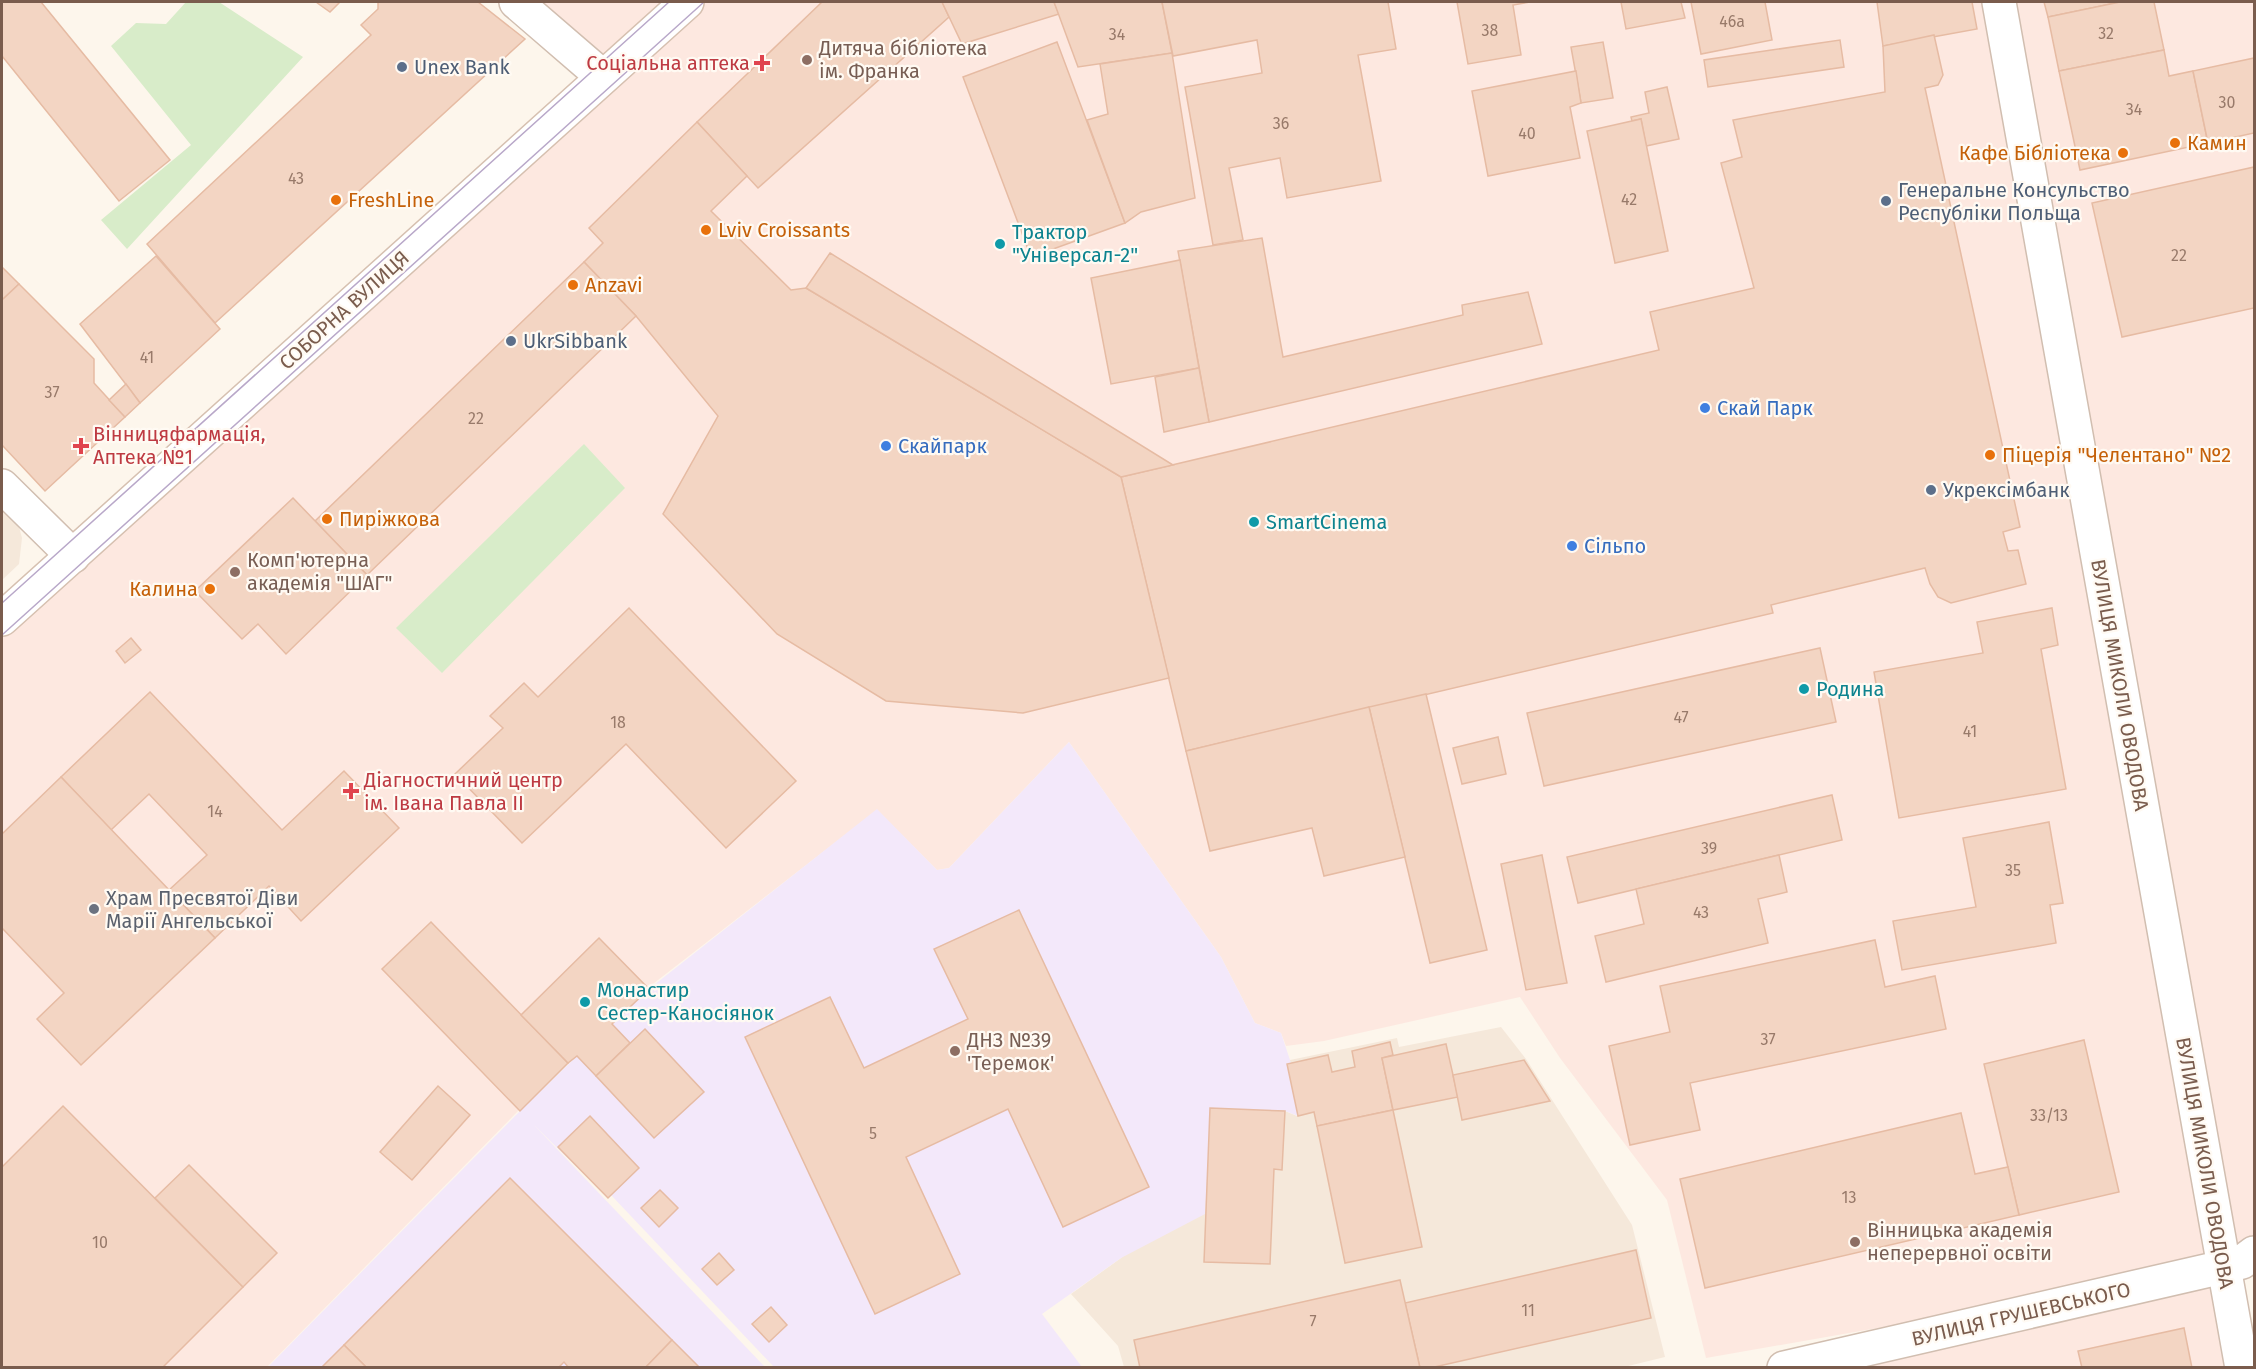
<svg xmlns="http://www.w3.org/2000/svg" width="2256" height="1369" viewBox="0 0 2256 1369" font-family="'Fira Sans',sans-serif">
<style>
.residential{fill:#f5e8da}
.commercial{fill:#fde8e0}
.education{fill:#f3e8fa}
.green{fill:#d8ecc9}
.building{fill:#f3d5c3;stroke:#e6bba3;stroke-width:1.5}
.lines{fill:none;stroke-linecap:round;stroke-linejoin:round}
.street-casing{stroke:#d1beb0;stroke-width:36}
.secondary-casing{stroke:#d6c0b0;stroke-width:36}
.street{stroke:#fff;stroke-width:33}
.secondary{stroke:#fff;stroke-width:33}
.tram{stroke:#b9a8c9;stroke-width:1.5}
.education-dot{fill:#8d6e63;stroke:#fffaf3;stroke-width:2}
.health-dot{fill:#e0444e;stroke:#fffaf3;stroke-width:2}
.service-dot{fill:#5c6f8a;stroke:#fffaf3;stroke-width:2}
.food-dot{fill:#e8710a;stroke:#fffaf3;stroke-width:2}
.culture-dot{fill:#0f9aa8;stroke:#fffaf3;stroke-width:2}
.shop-dot{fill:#3f7fe0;stroke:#fffaf3;stroke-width:2}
.worship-dot{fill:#6b7280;stroke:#fffaf3;stroke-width:2}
.labels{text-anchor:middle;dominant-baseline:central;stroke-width:4.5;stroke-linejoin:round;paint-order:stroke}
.number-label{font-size:16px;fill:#987a6a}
.education-label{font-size:20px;fill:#785e54;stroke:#fffaf3;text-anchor:start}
.health-label{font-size:20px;fill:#be3a42;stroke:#fffaf3;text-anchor:start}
.service-label{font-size:20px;fill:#4e5e75;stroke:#fffaf3;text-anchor:start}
.food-label{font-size:20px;fill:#c56008;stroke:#fffaf3;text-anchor:start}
.culture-label{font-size:20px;fill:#0d838f;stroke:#fffaf3;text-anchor:start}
.street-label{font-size:20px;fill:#7a5c4d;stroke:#fffaf3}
.shop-label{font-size:20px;fill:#366cbe;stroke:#fffaf3;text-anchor:start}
.worship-label{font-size:20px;fill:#5b616d;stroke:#fffaf3;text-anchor:start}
</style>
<rect width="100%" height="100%" fill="#fdf6ec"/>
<!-- residential -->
<g class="residential">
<polygon points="5,509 18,523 22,538 19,564 2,580 2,513"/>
<polygon points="1501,1027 1526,1059 1632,1225 1665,1357 1620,1368 1124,1367 1118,1346 1071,1294 1121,1258 1210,1108 1285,1111 1297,1116 1287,1064 1290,1060 1397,1038 1399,1047"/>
</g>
<!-- commercial -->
<polygon class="commercial" points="524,2 2254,2 2254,1242 2223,1268 2242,1367 1824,1367 2208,1270 1706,1358 1667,1200 1560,1058 1520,997 1324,1041 1286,1046 1281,1033 1255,1023 1221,957 1069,742 949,868 937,870 877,810 649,987 519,1110 267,1367 2,1367 2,619 603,77"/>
<!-- education -->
<polygon class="education" points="1069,742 1221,957 1255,1023 1281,1033 1291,1063 1287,1064 1298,1116 1285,1111 1211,1108 1205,1214 1121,1258 1042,1314 1082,1367 774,1367 611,1195 608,1198 533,1124 765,1367 267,1368 520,1111 577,1056 596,1076 630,1044 612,1024 649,989 877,809 937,870 949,868"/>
<!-- green -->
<g class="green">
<polygon points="186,2 219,2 303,57 127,249 101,220 191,145 111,46 136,23 166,24"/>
<polygon points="584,444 625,488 442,673 396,628"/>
</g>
<!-- building -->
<g class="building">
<polygon points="2,2 41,2 170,160 119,201 2,56"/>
<polygon points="316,2 340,2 330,12"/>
<polygon points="378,2 478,2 525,39 215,323 147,244 371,35 361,25 378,9"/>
<polygon points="822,2 942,2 949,17 758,188 697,122"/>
<polygon points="942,2 1054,2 1059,14 962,44"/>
<polygon points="1054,2 1162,2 1172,53 1078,67"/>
<polygon points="1162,2 1388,2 1396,49 1358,55 1381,181 1287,198 1280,158 1229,168 1243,240 1213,245 1185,87 1262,73 1257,40 1173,56"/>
<polygon points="1457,2 1530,2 1513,5 1521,55 1468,64"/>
<polygon points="1621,2 1681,2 1685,18 1626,29"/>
<polygon points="1691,2 1765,2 1772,40 1701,54"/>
<polygon points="1877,2 1972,2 1977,29 1883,46"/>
<polygon points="2044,2 2120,2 2048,17"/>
<polygon points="2120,2 2154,2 2164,50 2059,71 2048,17"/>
<polygon points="1934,35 1943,75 1938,85 1925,88 2020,527 2003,532 2008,551 2018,550 2026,584 1951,603 1938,597 1930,584 1925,568 1771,605 1773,613 1186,751 1121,477 1659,350 1650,312 1754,288 1721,163 1742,157 1733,120 1885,92 1883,46"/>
<polygon points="1840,40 1844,67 1708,87 1704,60"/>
<polygon points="1057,42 1125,223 1031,257 963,77"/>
<polygon points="1603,42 1613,98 1581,103 1571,47"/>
<polygon points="2164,50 2169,76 2193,71 2208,143 2080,170 2059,71"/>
<polygon points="1172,53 1195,198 1141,212 1125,223 1087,120 1108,114 1100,64"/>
<polygon points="2254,58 2254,133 2208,143 2193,71"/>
<polygon points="1576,71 1581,103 1570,107 1580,158 1488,176 1472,91"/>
<polygon points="1667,87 1679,139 1646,146 1641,119 1632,121 1631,117 1649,113 1645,92"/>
<polygon points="1641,119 1668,251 1615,263 1587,131"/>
<polygon points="697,122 747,176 711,211 791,290 806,288 1121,477 1169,678 1023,713 886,701 777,634 663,514 718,416 636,316 584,262 603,243 589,228"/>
<polygon points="2254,167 2254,308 2122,337 2092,203"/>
<polygon points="1262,238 1283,357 1463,315 1462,305 1528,292 1542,344 1209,422 1178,251"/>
<polygon points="830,253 1173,465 1121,477 806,288"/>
<polygon points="156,256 220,329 140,403 80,324"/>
<polygon points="1180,260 1199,368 1111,384 1091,278"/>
<polygon points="584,262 636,316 367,575 315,521"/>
<polygon points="2,267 19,284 2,300"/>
<polygon points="19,284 94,359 94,383 125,417 45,491 2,445 2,300"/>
<polygon points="1199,368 1209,422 1164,432 1155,377"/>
<polygon points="126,384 140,403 125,417 109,400"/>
<polygon points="293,498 367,575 286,654 258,624 242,639 195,591"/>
<polygon points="629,608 796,781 726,848 626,744 522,843 455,774 503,728 490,716 524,683 538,697"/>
<polygon points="2052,608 2058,645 2041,649 2066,789 1899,818 1874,672 1983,653 1977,622"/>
<polygon points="131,638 141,650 125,663 116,651"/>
<polygon points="1820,648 1836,722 1544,786 1527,713"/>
<polygon points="150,692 282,830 344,771 399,828 301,921 269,886 215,938 169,890 207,855 149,794 111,830 61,777"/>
<polygon points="1426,694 1487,950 1430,963 1369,707"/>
<polygon points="1369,707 1405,857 1324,876 1312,828 1210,851 1186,751"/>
<polygon points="1498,737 1506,774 1462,784 1453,748"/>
<polygon points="61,777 215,938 81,1065 37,1019 64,993 2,928 2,834"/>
<polygon points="1832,795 1842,840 1578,903 1567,857"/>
<polygon points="2049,822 2063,903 2050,905 2056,943 1902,970 1893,921 1976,907 1963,838"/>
<polygon points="1542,855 1567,983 1526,990 1501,864"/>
<polygon points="1779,855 1787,892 1758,899 1768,943 1606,982 1595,936 1644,924 1636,889"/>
<polygon points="1019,910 1149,1187 1063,1227 1008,1109 906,1157 960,1274 875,1314 745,1037 830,997 864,1068 968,1019 934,949"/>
<polygon points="431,922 568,1063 520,1111 382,969"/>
<polygon points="599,938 649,989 612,1024 630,1043 596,1076 577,1056 568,1063 521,1015"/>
<polygon points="1875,940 1885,987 1935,976 1946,1029 1690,1083 1700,1130 1630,1145 1609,1046 1670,1032 1660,986"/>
<polygon points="645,1029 704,1092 654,1138 596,1076"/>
<polygon points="2084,1040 2119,1192 2019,1215 1984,1064"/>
<polygon points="1390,1042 1393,1055 1382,1058 1393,1110 1317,1126 1314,1112 1298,1116 1287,1064 1328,1055 1332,1072 1355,1067 1352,1051"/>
<polygon points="1446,1044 1458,1097 1393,1110 1382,1058"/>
<polygon points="1524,1060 1550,1101 1462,1120 1453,1075"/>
<polygon points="438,1086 470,1115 412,1180 380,1152"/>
<polygon points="63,1106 243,1287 162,1368 2,1368 2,1167"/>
<polygon points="1210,1108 1285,1111 1282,1170 1274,1169 1270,1264 1204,1262"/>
<polygon points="1393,1110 1422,1247 1345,1263 1317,1126"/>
<polygon points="1961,1113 1975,1174 2008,1167 2019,1215 1705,1288 1680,1179"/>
<polygon points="590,1116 639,1168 608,1198 558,1147"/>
<polygon points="189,1165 277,1253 243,1287 155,1198"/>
<polygon points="510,1178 672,1340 645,1368 569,1368 564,1362 558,1368 367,1368 344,1345"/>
<polygon points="660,1190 678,1208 659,1227 641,1208"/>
<polygon points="1636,1250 1651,1318 1430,1368 1420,1368 1405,1303"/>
<polygon points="719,1253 734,1270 717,1285 702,1269"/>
<polygon points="1400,1280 1420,1368 1140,1368 1134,1340"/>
<polygon points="771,1307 787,1325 769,1342 752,1324"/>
<polygon points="2184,1328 2192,1368 2082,1368 2078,1351"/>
<polygon points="672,1340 700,1368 645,1368"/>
<polygon points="344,1345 367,1368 321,1368"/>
</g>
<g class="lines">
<defs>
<g id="street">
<polyline points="516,2 603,77"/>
<polyline points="1999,2 2242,1368"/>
<polyline points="2,486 73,556"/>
<polyline points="1784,1368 2223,1267 2242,1262 2254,1253"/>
</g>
<polyline id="secondary" points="2,619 687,2"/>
</defs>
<!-- street casing -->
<use href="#street" class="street-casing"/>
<!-- secondary casing -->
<use href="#secondary" class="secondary-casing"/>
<!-- street -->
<use href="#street" class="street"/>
<!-- secondary -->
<use href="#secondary" class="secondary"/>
<!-- tram -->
<g class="tram">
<polyline points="2,603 669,2"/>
<polyline points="2,635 704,2"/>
</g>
</g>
<!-- markers -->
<g class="education-dot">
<circle cx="807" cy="60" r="6"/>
<circle cx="235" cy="572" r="6"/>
<circle cx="955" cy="1051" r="6"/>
<circle cx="1855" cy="1242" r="6"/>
</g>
<g class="health-dot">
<path d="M759 54h6v6h6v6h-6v6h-6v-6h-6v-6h6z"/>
<path d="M78 437h6v6h6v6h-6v6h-6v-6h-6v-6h6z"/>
<path d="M348 782h6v6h6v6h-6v6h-6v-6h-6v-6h6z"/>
</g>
<g class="service-dot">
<circle cx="402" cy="67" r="6"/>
<circle cx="1886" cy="201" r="6"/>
<circle cx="511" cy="341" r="6"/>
<circle cx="1931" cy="490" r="6"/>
</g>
<g class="food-dot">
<circle cx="2175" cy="143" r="6"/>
<circle cx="2123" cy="153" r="6"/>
<circle cx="336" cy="200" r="6"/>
<circle cx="706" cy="230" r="6"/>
<circle cx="573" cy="285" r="6"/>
<circle cx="1990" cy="455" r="6"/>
<circle cx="327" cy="519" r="6"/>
<circle cx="210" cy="589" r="6"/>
</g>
<g class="culture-dot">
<circle cx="1000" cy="244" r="6"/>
<circle cx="1254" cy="522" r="6"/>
<circle cx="1804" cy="689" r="6"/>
<circle cx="585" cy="1002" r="6"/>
</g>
<g class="shop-dot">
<circle cx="1705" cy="408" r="6"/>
<circle cx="886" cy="446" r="6"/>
<circle cx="1572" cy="546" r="6"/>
</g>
<circle class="worship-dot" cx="94" cy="909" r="6"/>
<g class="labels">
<!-- number labels -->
<g class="number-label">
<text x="1732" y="21">46а</text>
<text x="1490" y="30">38</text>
<text x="2106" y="33">32</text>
<text x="1117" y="34">34</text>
<text x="2227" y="102">30</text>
<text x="2134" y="109">34</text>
<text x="1281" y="123">36</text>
<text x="1527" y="133">40</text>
<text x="296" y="178">43</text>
<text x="1629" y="199">42</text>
<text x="2179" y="255">22</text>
<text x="147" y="357">41</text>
<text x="52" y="392">37</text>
<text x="476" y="418">22</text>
<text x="1681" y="717">47</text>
<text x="618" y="722">18</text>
<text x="1970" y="731">41</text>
<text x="215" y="811">14</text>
<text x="1709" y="848">39</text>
<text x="2013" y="870">35</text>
<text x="1701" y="912">43</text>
<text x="1768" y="1039">37</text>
<text x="2049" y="1115">33/13</text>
<text x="873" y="1133">5</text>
<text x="1849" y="1197">13</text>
<text x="100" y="1242">10</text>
<text x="1528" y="1310">11</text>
<text x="1313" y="1321">7</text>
</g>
<!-- education labels -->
<g class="education-label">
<text x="819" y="48">Дитяча бібліотека<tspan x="819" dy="23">ім. Франка</tspan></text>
<text x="247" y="560">Комп'ютерна<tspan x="247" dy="23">академія "ШАГ"</tspan></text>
<text x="967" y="1040">ДНЗ №39<tspan x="967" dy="23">'Теремок'</tspan></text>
<text x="1867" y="1230">Вінницька академія<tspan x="1867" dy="23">неперервної освіти</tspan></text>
</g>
<!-- health labels -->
<g class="health-label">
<text x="750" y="63" text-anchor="end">Соціальна аптека</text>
<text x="93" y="434">Вінницяфармація,<tspan x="93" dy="23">Аптека №1</tspan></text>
<text x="364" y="780">Діагностичний центр<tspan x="364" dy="23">ім. Івана Павла II</tspan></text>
</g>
<!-- service labels -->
<g class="service-label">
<text x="414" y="67">Unex Bank</text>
<text x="1898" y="190">Генеральне Консульство<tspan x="1898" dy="23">Республіки Польща</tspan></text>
<text x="523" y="341">UkrSibbank</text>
<text x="1943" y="490">Укрексімбанк</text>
</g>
<!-- food labels -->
<g class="food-label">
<text x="2187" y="143">Камин</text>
<text x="2111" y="153" text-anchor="end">Кафе Бібліотека</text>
<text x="348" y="200">FreshLine</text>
<text x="718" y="230">Lviv Croissants</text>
<text x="585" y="285">Anzavi</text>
<text x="2002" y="455">Піцерія "Челентано" №2</text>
<text x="339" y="519">Пиріжкова</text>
<text x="198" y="589" text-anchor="end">Калина</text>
</g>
<!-- culture labels -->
<g class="culture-label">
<text x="1012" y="232">Трактор<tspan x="1012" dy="23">"Універсал-2"</tspan></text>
<text x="1266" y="522">SmartCinema</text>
<text x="1816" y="689">Родина</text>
<text x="597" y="990">Монастир<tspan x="597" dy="23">Сестер-Каносіянок</tspan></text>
</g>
<!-- street labels -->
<g class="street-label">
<text transform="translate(344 310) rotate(-42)">СОБОРНА ВУЛИЦЯ</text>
<text transform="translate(2120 685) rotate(80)">ВУЛИЦЯ МИКОЛИ ОВОДОВА</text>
<text transform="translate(2205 1163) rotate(80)">ВУЛИЦЯ МИКОЛИ ОВОДОВА</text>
<text transform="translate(2021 1314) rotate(-13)">ВУЛИЦЯ ГРУШЕВСЬКОГО</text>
</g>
<!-- shop labels -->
<g class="shop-label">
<text x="1717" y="408">Скай Парк</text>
<text x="898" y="446">Скайпарк</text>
<text x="1584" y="546">Сільпо</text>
</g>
<!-- worship labels -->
<g class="worship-label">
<text x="106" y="898">Храм Пресвятої Діви<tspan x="106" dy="23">Марії Ангельської</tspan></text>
</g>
</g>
<!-- border -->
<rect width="2256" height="1369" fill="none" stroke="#7a5c4d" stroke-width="6"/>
</svg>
